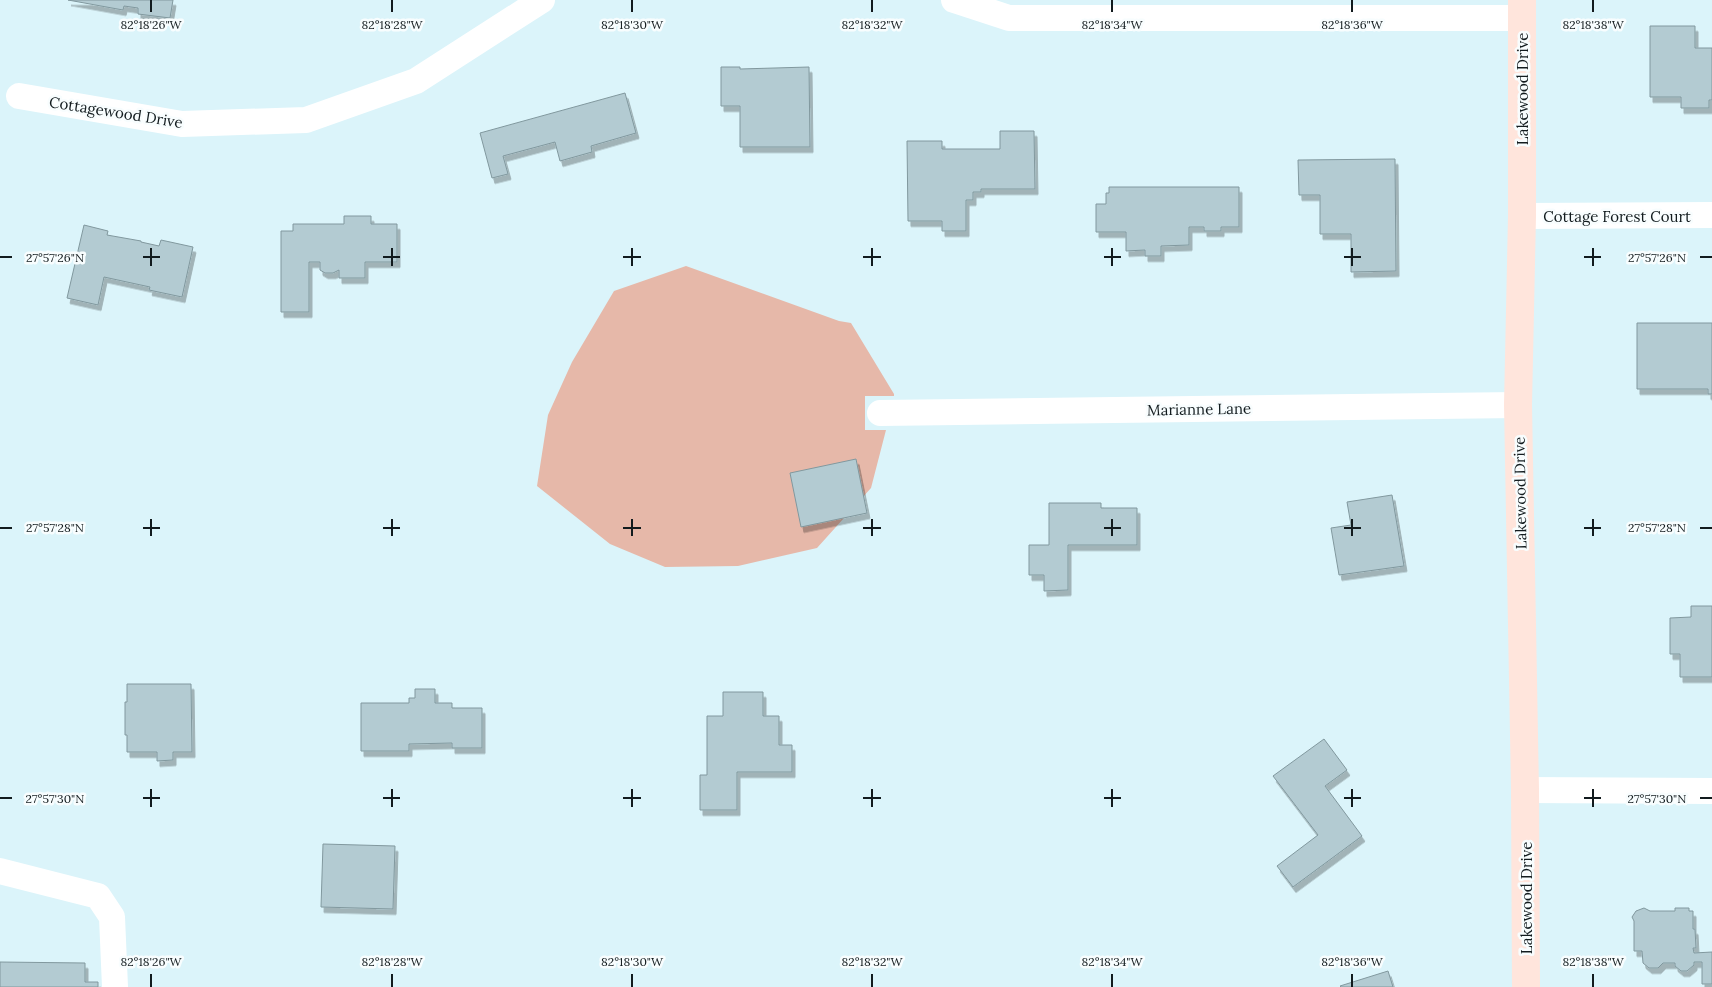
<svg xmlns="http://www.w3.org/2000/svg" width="1712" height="987" viewBox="0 0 1712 987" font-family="Lora,serif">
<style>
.green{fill:#e6b8a9}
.building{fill:#b3cbd2;stroke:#81989e;filter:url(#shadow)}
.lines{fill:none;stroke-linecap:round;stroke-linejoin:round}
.street{stroke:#fff;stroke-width:26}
.secondary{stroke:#ffe5dc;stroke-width:28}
.ticks{fill:none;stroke:#121b1e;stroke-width:2}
.labels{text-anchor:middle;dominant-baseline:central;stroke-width:5;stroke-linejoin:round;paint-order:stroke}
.street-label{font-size:15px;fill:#121b1e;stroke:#f8fdfe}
.ticks-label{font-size:12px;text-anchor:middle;fill:#121b1e;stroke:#f8fdfe;stroke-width:5;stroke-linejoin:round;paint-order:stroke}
</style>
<defs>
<filter id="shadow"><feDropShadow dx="3" dy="5.5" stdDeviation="0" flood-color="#0004"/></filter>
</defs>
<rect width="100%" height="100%" fill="#dbf4fa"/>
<!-- green -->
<polygon class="green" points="686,266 839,321 851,323 894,394 894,396 865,396 865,430 886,430 871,488 817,548 738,566 665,567 610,544 537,486 548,415 572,362 614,291"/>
<!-- building -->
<g class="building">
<polygon points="68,0 173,0 170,18 138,14 138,8 124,6 123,10"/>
<polygon points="1650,26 1695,26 1695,48 1712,48 1712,100 1709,100 1709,108 1681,108 1681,97 1650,97"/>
<polygon points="721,67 740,67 740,69 809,67 810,147 740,147 740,106 721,106"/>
<polygon points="625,93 636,133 591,146 592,152 560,161 555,142 503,156 508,174 492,178 480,133"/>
<polygon points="1000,131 1034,131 1035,189 981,189 981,192 973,192 973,200 966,200 966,231 942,231 942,221 908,221 907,141 942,141 942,149 1000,149"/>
<polygon points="1395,159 1396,271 1351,272 1351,234 1320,234 1320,195 1299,195 1298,160"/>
<polygon points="1109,187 1239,187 1239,227 1221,227 1221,231 1204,231 1204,227 1189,227 1189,245 1161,246 1161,256 1145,256 1145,250 1126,251 1126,232 1096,232 1096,204 1106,204 1106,193 1109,193"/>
<polygon points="344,216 371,216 371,224 397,224 397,262 365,262 365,278 339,278 339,270 333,273 325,273 320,270 320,262 309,262 309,312 281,312 281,231 293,231 293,224 344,224"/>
<polygon points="84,225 108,231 107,235 141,241 141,242 159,246 161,240 193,247 182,297 149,290 150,287 104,277 98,305 67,298"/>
<polygon points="1637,323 1712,323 1712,394 1708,394 1708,389 1637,389"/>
<polygon points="856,459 867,513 801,527 790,473"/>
<polygon points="1392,495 1404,566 1339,575 1331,528 1351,525 1347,502"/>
<polygon points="1049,503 1101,503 1101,508 1137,508 1137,545 1068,545 1068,590 1044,591 1044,575 1029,575 1029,545 1049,545"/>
<polygon points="1691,606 1712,606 1712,677 1680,677 1680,654 1670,654 1670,618 1691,617"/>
<polygon points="127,684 191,684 192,752 173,752 173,760 157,761 157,752 127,752 127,735 125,735 125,702 127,702"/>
<polygon points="415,689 435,689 435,703 452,703 452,708 482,708 482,748 452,748 452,743 409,744 409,751 361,751 361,703 409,703 409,698 415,698"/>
<polygon points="723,692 763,692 763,716 779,716 779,745 792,745 792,772 737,772 737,810 700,810 700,775 707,775 707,716 723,716"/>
<polygon points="1324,739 1347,770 1325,786 1362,836 1293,887 1277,866 1318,835 1273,776"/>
<polygon points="323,844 395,846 393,909 321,907"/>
<polygon points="1644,908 1650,911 1675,911 1675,908 1689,908 1689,911 1693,911 1693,929 1695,929 1696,948 1693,948 1694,953 1712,952 1712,984 1702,984 1702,962 1694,962 1694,965 1687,971 1681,971 1675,966 1675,963 1663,963 1658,968 1649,968 1643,963 1642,951 1634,951 1634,921 1632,917 1636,911"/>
<polygon points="0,962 85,963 85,982 98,982 98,987 0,987"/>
<polygon points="1388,971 1393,987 1341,987 1340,986"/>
</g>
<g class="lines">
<!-- street -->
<g class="street">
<polyline points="954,0 1009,18 1522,18"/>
<polyline points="19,96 182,124 306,120 416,81 542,0"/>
<polyline points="1522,216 1712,215"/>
<polyline points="880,413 1518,405"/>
<polyline points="1525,790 1712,791"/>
<polyline points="0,871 98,896 112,917 115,987"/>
</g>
<!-- secondary -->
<polyline class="secondary" points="1522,0 1522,216 1518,405 1525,790 1526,987"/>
</g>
<!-- ticks -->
<path class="ticks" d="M151,0V12M392,0V12M632,0V12M872,0V12M1112,0V12M1352,0V12M1593,0V12M151,248V266M392,248V266M632,248V266M872,248V266M1112,248V266M1352,248V266M1593,248V266M0,257H12M143,257H160M383,257H400M623,257H641M863,257H881M1104,257H1121M1344,257H1361M1584,257H1601M1700,257H1712M151,519V536M392,519V536M632,519V536M872,519V536M1112,519V536M1352,519V536M1593,519V536M0,528H12M143,528H160M383,528H400M623,528H641M863,528H881M1104,528H1121M1344,528H1361M1584,528H1601M1700,528H1712M151,789V807M392,789V807M632,789V807M872,789V807M1112,789V807M1352,789V807M1593,789V807M0,798H12M143,798H160M383,798H400M623,798H641M863,798H881M1104,798H1121M1344,798H1361M1584,798H1601M1700,798H1712M151,974V987M392,974V987M632,974V987M872,974V987M1112,974V987M1352,974V987M1593,974V987"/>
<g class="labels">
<!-- street labels -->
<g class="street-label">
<text transform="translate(1522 89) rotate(-90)">Lakewood Drive</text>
<text transform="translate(116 112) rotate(9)">Cottagewood Drive</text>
<text x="1617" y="216">Cottage Forest Court</text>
<text transform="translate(1199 409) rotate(-1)">Marianne Lane</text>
<text transform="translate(1520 493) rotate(-91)">Lakewood Drive</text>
<text transform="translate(1526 898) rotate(-90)">Lakewood Drive</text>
</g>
</g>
<g class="ticks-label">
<text x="151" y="29">82°18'26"W</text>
<text x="392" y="29">82°18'28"W</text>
<text x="632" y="29">82°18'30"W</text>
<text x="872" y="29">82°18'32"W</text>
<text x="1112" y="29">82°18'34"W</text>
<text x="1352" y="29">82°18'36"W</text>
<text x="1593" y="29">82°18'38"W</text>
<text x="1657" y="262">27°57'26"N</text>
<text x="55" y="262">27°57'26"N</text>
<text x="1657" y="532">27°57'28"N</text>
<text x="55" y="532">27°57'28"N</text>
<text x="1657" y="803">27°57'30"N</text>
<text x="55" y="803">27°57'30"N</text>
<text x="151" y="966">82°18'26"W</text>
<text x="392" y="966">82°18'28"W</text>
<text x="632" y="966">82°18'30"W</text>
<text x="872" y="966">82°18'32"W</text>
<text x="1112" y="966">82°18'34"W</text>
<text x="1352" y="966">82°18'36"W</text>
<text x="1593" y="966">82°18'38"W</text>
</g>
</svg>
